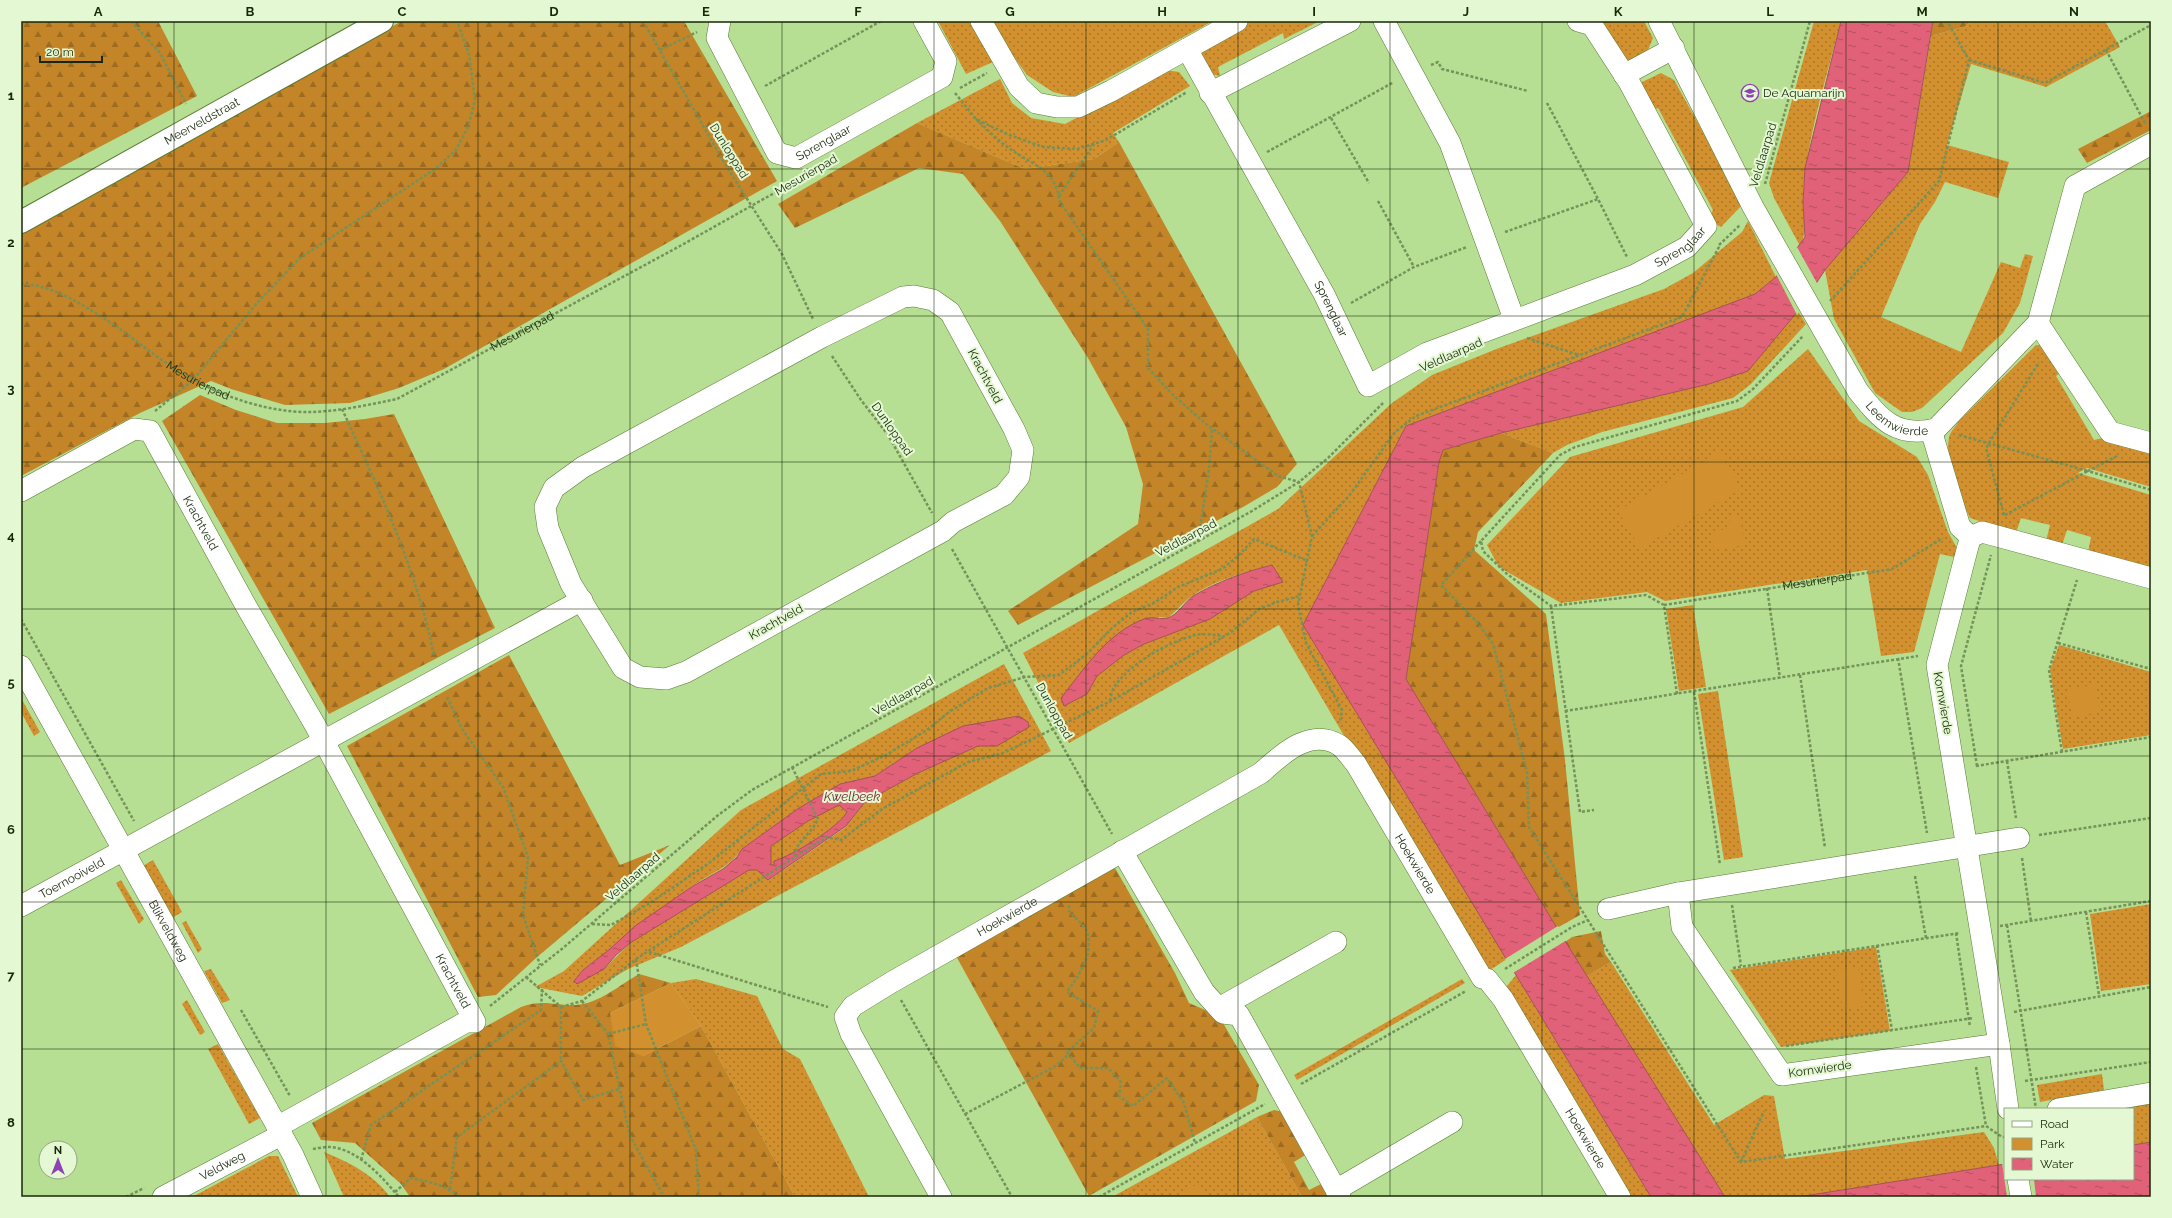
<svg xmlns="http://www.w3.org/2000/svg" width="2172" height="1218" viewBox="0 0 2172 1218" font-family="Raleway,sans-serif">
<style>
.grass{fill:url(#grass-dots);fill-rule:evenodd}
.forest{fill:url(#forest-firs)}
.park{fill:#d3902f}
.water{fill:url(#water-ripples);stroke:#a55057;fill-rule:evenodd}
.pier{fill:#b6df93}
.lines{fill:none;stroke-linecap:round;stroke-linejoin:round}
.street-casing{stroke:#577b33;stroke-width:22}
.secondary-casing{stroke:#577b33;stroke-width:24}
.path{stroke:#749259;stroke-width:2.5;stroke-dasharray:3 2;stroke-linecap:butt}
.street{stroke:#fff;stroke-width:21}
.secondary{stroke:#fff;stroke-width:22}
.grid{fill:none;stroke:#182709;stroke-width:1;stroke-opacity:0.55}
.labels{text-anchor:middle;dominant-baseline:central;stroke-width:4;stroke-linejoin:round;paint-order:stroke}
.poi-label{font-size:12px;fill:#182709;stroke:#e4f9d3;text-anchor:start}
.street-label{font-size:12px;fill:#182709;stroke:#e4f9d3}
.water-label{font-size:13px;font-style:italic;fill:#6e1d2f;stroke:#e4f9d3}
.neatline{fill:none;stroke:#182709;stroke-width:1.5}
.grid-label{font-size:13px;text-anchor:middle;font-weight:bold;fill:#182709}
</style>
<defs>
<pattern id="grass-dots" width="8" height="8" patternUnits="userSpaceOnUse"><rect width="8" height="8" fill="#d3902f"/><path d="M2 2h.1M6 6h.1" fill="none" stroke="#aa7626" stroke-width="1.8" stroke-linecap="round"/></pattern>
<pattern id="forest-firs" width="22" height="20" patternUnits="userSpaceOnUse"><rect width="22" height="20" fill="#c48428"/><path d="M5 1l3.5 6h-7zM16 11l3.5 6h-7z" fill="#9e6c21"/></pattern>
<pattern id="water-ripples" width="26" height="14" patternUnits="userSpaceOnUse"><rect width="26" height="14" fill="#e16178"/><path d="M2 4q2-2 4 0t4 0M15 11q2-2 4 0t4 0" fill="none" stroke="#b55061"/></pattern>
</defs>
<rect width="100%" height="100%" fill="#b6df93"/>
<!-- grass -->
<g class="grass">
<polygon points="938,21 971,21 993,62 966,74"/>
<polygon points="988,21 1213,21 1073,97 1053,92 1027,75"/>
<polygon points="1251,21 1320,21 1284,39 1283,33 1218,67 1220,76 1206,73 1199,61 1202,47"/>
<polygon points="1601,21 1644,21 1653,38 1646,55 1629,63 1620,60"/>
<path d="M1814,21H1841C1827,75 1807,139 1803,193C1802,211 1809,230 1800,246L1774,198L1769,183Z"/>
<polygon points="1971,21 2105,21 2120,47 2046,87 1971,64 1947,145 2009,162 1998,198 1945,182 1935,202 1920,224 1881,317 1961,352 2001,262 2020,268 2025,254 2033,256 2020,303 2003,333 1922,408 1912,412 1902,412 1875,393 1834,319 1825,270 1908,172 1931,36 1966,26"/>
<polygon points="1165,70 1179,72 1190,86 1113,133 1119,142 1094,159 1025,169 917,123 1000,79 1012,103 1031,118 1065,124"/>
<polygon points="1661,73 1674,80 1743,204 1721,227 1708,220 1713,210 1658,108 1650,112 1643,96 1642,82"/>
<path d="M1748,221L1776,277L1755,294L1406,426L1303,625L1507,959L1484,974L1279,625L1069,743L1023,653L1278,509L1392,403L1432,375L1499,348L1664,289L1693,273L1742,232ZM1271,565L1282,582L1254,591L1210,619L1144,644L1124,655L1097,676L1087,694L1064,706L1159,617L1168,618C1175,612 1181,605 1188,599C1209,582 1246,572 1271,565Z"/>
<polygon points="1798,311 1806,324 1751,384 1733,398 1602,432 1567,445 1553,453 1501,433 1709,384 1747,371"/>
<path d="M2036,345H2045L2063,371L2056,376L2094,440L2107,437L2151,450V487L2087,468L2078,473L2151,495V570L2088,552L2091,537L2067,530L2062,545L2046,541L2050,525L2021,518L2016,533L1970,518C1959,495 1944,463 1949,437C1950,432 1956,426 1959,421Z"/>
<polygon points="1808,349 1859,421 1917,457 1928,475 1948,532 1957,548 1958,558 1940,554 1914,652 1881,656 1867,570 1665,601 1647,592 1561,603 1499,567 1487,545 1570,457 1743,407"/>
<polygon points="1693,605 1706,687 1679,691 1666,609"/>
<polygon points="2059,645 2151,672 2151,735 2063,749 2050,670"/>
<path d="M1004,664L1051,751L681,947L628,969L582,996L535,987L564,971L741,810ZM1019,716L997,746H978L918,773L865,802L846,827L769,880L757,870H749L630,943L604,969L574,981L583,970C619,942 655,914 691,887C709,874 729,868 742,849L799,808L840,784L875,776L917,748L992,722Z"/>
<polygon points="1718,691 1743,857 1724,860 1698,694"/>
<polygon points="21,698 40,732 34,736 21,712"/>
<path d="M839,804L847,812C837,829 794,856 774,861V865H771V846L808,821Z"/>
<polygon points="153,860 182,912 172,918 141,867"/>
<polygon points="121,880 144,919 139,924 116,883"/>
<polygon points="2151,904 2151,984 2101,991 2090,914"/>
<polygon points="186,921 202,949 198,953 182,923"/>
<polygon points="1876,947 1890,1031 1781,1047 1730,970"/>
<polygon points="1611,962 1714,1125 1764,1095 1774,1096 1785,1159 1984,1132 1994,1148 1999,1165 1798,1197 1725,1197 1587,976"/>
<polygon points="211,969 230,1000 222,1003 204,971"/>
<polygon points="1516,975 1651,1197 1631,1197 1502,992"/>
<polygon points="696,979 757,996 783,1049 800,1059 869,1197 795,1197 701,1026 671,983"/>
<polygon points="1462,979 1465,983 1297,1080 1294,1075"/>
<polygon points="187,1000 205,1032 200,1035 182,1004"/>
<polygon points="218,1044 260,1118 249,1124 208,1049"/>
<polygon points="2102,1074 2104,1090 2040,1102 2037,1085"/>
<polygon points="2151,1102 2151,1142 2133,1145 2133,1109 2102,1109"/>
<polygon points="1257,1117 1302,1197 1112,1197"/>
<path d="M324,1152C349,1162 374,1175 390,1197H344Z"/>
<polygon points="269,1156 278,1156 298,1197 192,1197"/>
</g>
<!-- forest -->
<g class="forest">
<polygon points="21,21 158,21 197,96 21,188"/>
<polygon points="402,21 684,21 777,181 444,369 399,388 350,403 285,405 231,389 211,381 140,413 21,476 21,229"/>
<polygon points="1933,21 1971,21 1966,26 1931,36"/>
<polygon points="2151,111 2151,130 2087,163 2078,149"/>
<polygon points="917,123 1025,169 1094,159 1119,142 1297,464 1277,487 1243,507 1018,625 1008,611 1138,524 1143,484 1126,427 1088,358 1000,221 963,174 919,168 795,228 778,204"/>
<polygon points="200,395 236,410 277,423 325,423 365,419 394,414 495,628 329,714 162,421"/>
<polygon points="1501,433 1553,453 1478,532 1474,550 1546,614 1565,760 1580,915 1557,928 1406,679 1439,462 1443,450"/>
<polygon points="509,655 620,865 670,845 536,958 496,995 478,997 347,746"/>
<polygon points="1115,868 1175,973 1189,1003 1219,1016 1259,1085 1256,1101 1089,1196 956,956"/>
<polygon points="1601,931 1605,954 1611,962 1587,976 1565,942 1572,937"/>
<path d="M639,974L671,983L610,1013L643,1056L701,1026L795,1197H410L401,1184L355,1143L321,1140L312,1123L521,1007C544,999 554,1006 576,1005C598,1004 620,985 639,974Z"/>
<polygon points="1274,1110 1284,1112 1307,1154 1294,1162 1309,1190 1323,1183 1331,1197 1302,1197 1257,1117"/>
</g>
<!-- park -->
<g class="park">
<polygon points="1720,452 1741,489 1640,548 1618,511"/>
<polygon points="1740,515 1744,545 1714,550 1712,531 1730,529 1729,517"/>
<polygon points="2095,685 2100,712 2072,717 2068,689"/>
<polygon points="1858,967 1864,1006 1843,1009 1837,970"/>
<polygon points="671,983 701,1026 643,1056 615,1046 610,1013"/>
<polygon points="1199,1183 1207,1197 1175,1197"/>
</g>
<!-- water -->
<g class="water">
<polygon points="1841,21 1933,21 1908,172 1825,270 1798,311 1748,371 1709,384 1501,433 1443,450 1439,462 1406,679 1557,928 1725,1197 1651,1197 1303,625 1406,426 1755,294 1776,277 1805,237 1803,202 1805,168"/>
<path d="M1272,565L1283,582L1254,591L1210,619L1144,644L1124,655L1097,676L1087,694L1064,706L1061,698C1084,669 1107,633 1144,619C1152,616 1161,620 1168,618C1177,615 1185,602 1193,596C1217,582 1244,572 1272,565Z"/>
<path d="M1019,716L1028,722L1029,727L997,746H978L918,773L865,802L846,826L768,880L757,870H749L630,943L616,955L604,969L577,984L574,981L583,970L610,949L635,926L693,886L723,869L737,857L742,849L799,808L840,784L875,776L917,748L963,726ZM839,805L847,812C839,827 792,856 774,861V865H771V846L808,821Z"/>
<polygon points="2151,1142 2151,1197 1798,1197 2005,1164 2005,1179 2133,1179 2133,1145"/>
</g>
<!-- pier -->
<g class="pier">
<polygon points="1797,247 1818,285 1797,315 1776,274"/>
<polygon points="1558,926 1567,940 1513,973 1505,959"/>
<polygon points="2005,1162 2005,1179 2034,1179 2036,1197 2007,1197 2002,1163"/>
</g>
<g class="lines">
<defs>
<g id="street">
<path id="s3" d="M720,21L717,38L777,153L796,158L942,77L946,61L924,21"/>
<polyline points="981,21 1019,87 1036,103 1057,107 1078,107 1111,91 1237,21"/>
<polyline points="1384,21 1450,143 1514,319"/>
<path id="s4" d="M1659,21L1753,207L1858,391C1881,420 1896,438 1936,429L2038,323L2075,186L2151,144"/>
<path id="s5" d="M1187,49L1324,294L1368,386L1427,353L1635,275L1687,247L1706,226L1629,82L1592,25L1578,21"/>
<polyline points="1624,75 1674,48"/>
<polyline points="1210,93 1350,21"/>
<polygon points="914,296 933,300 950,312 1014,429 1023,450 1019,477 1004,495 953,522 943,531 686,672 666,679 640,677 623,668 571,584 548,528 545,507 554,488 583,467 822,337 903,297"/>
<polyline points="2038,323 2110,432 2151,443"/>
<polyline points="1931,430 1960,527 1971,537"/>
<path id="s6" d="M21,491L134,429L150,431L246,606L315,725L475,1022H466L277,1127"/>
<path id="s7" d="M21,666L293,1155L312,1197"/>
<polyline points="1122,851 1204,992 1223,1013 1239,1015 1340,1197"/>
<path id="s8" d="M21,906L582,600"/>
<polyline points="1608,909 1678,893"/>
<polyline points="1219,1008 1336,942"/>
<polyline points="1999,1044 1782,1075 1682,927 1678,893 2019,838"/>
<polyline points="2008,1109 1999,1044 1937,665 1968,546 1971,537 1982,532 2151,578"/>
<polyline points="2058,1109 2151,1093"/>
<polyline points="2018,1179 2021,1197"/>
<polyline points="1336,1190 1452,1122"/>
<path id="s9" d="M163,1197L281,1135"/>
<path id="s10" d="M941,1197L851,1034L845,1017L853,1006L892,982L1261,773C1281,755 1310,727 1339,745C1345,749 1351,758 1356,764L1482,978L1487,979L1503,999L1620,1197"/>
</g>
<g id="secondary">
<path id="s11" d="M21,222L382,21"/>
</g>
</defs>
<!-- street casing -->
<use href="#street" class="street-casing"/>
<!-- secondary casing -->
<use href="#secondary" class="secondary-casing"/>
<!-- path -->
<g class="path">
<polyline points="131,21 160,53 186,104"/>
<polyline points="643,21 725,164 782,254 813,319"/>
<polyline points="660,50 697,32"/>
<polyline points="2106,50 2146,125"/>
<polyline points="1969,60 2045,83 2151,25"/>
<polyline points="1431,65 1438,62 1442,69 1528,91"/>
<polyline points="765,86 881,21"/>
<polyline points="960,88 987,73"/>
<polyline points="955,93 976,119 1007,134 1043,147 1077,149 1106,140 1187,92"/>
<polyline points="1547,103 1598,199 1627,257"/>
<polyline points="1331,118 1369,183"/>
<path d="M976,119C987,129 997,140 1009,148C1033,166 1055,168 1060,202L1148,329V368L1172,394L1206,424L1278,476L1299,482L1312,536L1298,605L1306,643L1342,710L1340,723"/>
<polyline points="1267,152 1394,82"/>
<polyline points="1765,184 1810,21"/>
<polyline points="1059,196 1094,144"/>
<polyline points="1378,201 1414,267"/>
<polyline points="1505,232 1598,199"/>
<polyline points="1719,245 1740,225"/>
<path id="s1" d="M21,284C53,284 88,308 114,325C140,343 167,366 194,380C227,398 269,412 307,412C336,412 368,405 397,399L680,246L801,178"/>
<polyline points="1830,301 1939,181 1969,60 1947,21"/>
<polyline points="1351,303 1414,267 1467,247"/>
<polyline points="1527,338 1579,355"/>
<polyline points="832,356 861,400 888,435 932,513"/>
<path d="M342,409C379,489 417,570 434,656"/>
<polyline points="155,411 193,380 257,303 300,258 435,169 456,150 468,127 475,100 469,54 457,21"/>
<polyline points="1959,435 2088,471 2003,516"/>
<polyline points="2117,456 2088,471 2151,490"/>
<polyline points="2004,515 1986,448 2039,362"/>
<polyline points="1312,536 1349,496 1395,432 1416,416 1682,317 1720,245"/>
<polyline points="1481,541 1441,585 1477,622 1493,644 1527,772 1529,827 1741,1162 1986,1126 2002,1137 2005,1137"/>
<polyline points="1198,542 1209,469 1212,429"/>
<polyline points="952,549 1112,834"/>
<polyline points="1767,588 1780,678"/>
<path id="s2" d="M1664,605L1892,569L1943,538"/>
<polyline points="1551,606 1580,812 1594,810"/>
<polyline points="21,619 134,821"/>
<polyline points="2058,643 2151,669"/>
<polyline points="1898,658 1927,833"/>
<polyline points="1800,675 1825,848"/>
<polyline points="1694,692 1720,865"/>
<polyline points="1677,694 1664,605 1646,595 1551,606 1507,574 1483,551 1481,541 1560,455 1575,447 1737,401 1752,390 1803,336"/>
<polyline points="447,697 462,729 503,787 528,857 523,915 540,965"/>
<path d="M1110,701C1111,696 1112,690 1115,686C1130,663 1169,642 1195,635C1204,633 1214,635 1223,636"/>
<polyline points="1565,711 1918,656"/>
<polyline points="2062,752 2049,670 2077,580"/>
<polyline points="2007,761 2016,818"/>
<polyline points="1976,766 2151,737"/>
<polyline points="1977,766 1961,666 1991,555"/>
<path d="M792,767L818,819C811,835 795,841 795,857"/>
<polyline points="2039,835 2151,818"/>
<polyline points="2022,858 2031,921"/>
<polyline points="1915,876 1926,938"/>
<path d="M1069,905V911C1074,917 1085,925 1087,932C1094,954 1079,975 1067,992L1098,1011L1094,1028L1067,1052L1080,1068H1108L1121,1082L1119,1096L1133,1106L1167,1078L1184,1103L1195,1143"/>
<polyline points="1732,905 1741,966"/>
<polyline points="2086,912 2099,995"/>
<polyline points="592,924 611,925 650,903 709,863 821,774 851,771 886,755 927,730 949,712 988,688 1025,677 1059,675 1088,653 1112,628 1132,612 1154,603 1178,587 1222,569 1238,556 1254,539 1308,561"/>
<polyline points="2007,925 2036,1109"/>
<polyline points="2000,926 2151,901"/>
<polyline points="1956,933 1970,1027"/>
<polyline points="1877,945 1892,1030"/>
<polyline points="649,952 828,1007"/>
<polyline points="636,959 646,1024 696,1150 699,1197"/>
<polyline points="1733,968 1960,933"/>
<polyline points="1505,969 1572,927 1588,920"/>
<polyline points="526,977 561,1007 561,1061"/>
<polyline points="901,1000 1012,1197"/>
<polyline points="582,1001 608,1034 630,1136 664,1197"/>
<polyline points="490,1006 563,948 717,816 752,790 1252,511 1299,482 1328,458 1383,403"/>
<polyline points="561,1007 582,1001 636,959 826,837 841,840 882,809 968,762 1003,753 1109,702 1230,633 1259,609 1277,602 1300,596"/>
<polyline points="241,1010 290,1096"/>
<polyline points="2014,1012 2151,987"/>
<polyline points="608,1034 646,1024"/>
<polyline points="1786,1046 1973,1018"/>
<polyline points="1976,1067 1986,1126"/>
<polyline points="2025,1081 2151,1062"/>
<polyline points="1301,1084 1466,991"/>
<polyline points="965,1114 1054,1067 1066,1057 1067,1052"/>
<path d="M313,1149C318,1148 324,1147 329,1147C357,1148 382,1177 399,1197"/>
<polyline points="361,1160 371,1125 541,1010 542,989"/>
<polyline points="1741,1162 1764,1111"/>
<polyline points="450,1189 457,1137 561,1061 583,1100 619,1089"/>
<path d="M395,1192L411,1178C429,1182 445,1184 459,1197"/>
<polyline points="126,1197 144,1188"/>
<polyline points="1099,1197 1265,1104"/>
</g>
<!-- street -->
<use href="#street" class="street"/>
<!-- secondary -->
<use href="#secondary" class="secondary"/>
</g>
<!-- grid -->
<path class="grid" d="M174,21V1197M326,21V1197M478,21V1197M630,21V1197M782,21V1197M934,21V1197M1086,21V1197M1238,21V1197M1390,21V1197M1542,21V1197M1694,21V1197M1846,21V1197M1998,21V1197M21,169H2151M21,316H2151M21,462H2151M21,609H2151M21,756H2151M21,902H2151M21,1049H2151"/>
<!-- icons -->
<defs>
<symbol id="school-ring" viewBox="-11 -11 22 22"><circle r="9.5" fill="#e4f9d3" stroke="#8c42b5" stroke-width="1.5"/><path d="M0-5L7-2L0 1L-7-2ZM-4 1L0 2.5L4 1V4Q0 6-4 4Z" fill="#8c42b5"/></symbol>
</defs>
<g fill-rule="evenodd">
<use href="#school-ring" x="1740" y="83" width="20" height="20"/>
</g>
<g class="labels">
<!-- poi labels -->
<g class="poi-label">
<text x="1763" y="93">De Aquamarijn</text>
</g>
<!-- street labels -->
<g class="street-label">
<text stroke="none"><textPath href="#s11" startOffset="207">Meerveldstraat</textPath></text>
<text stroke="none"><textPath href="#s3" startOffset="198">Sprenglaar</textPath></text>
<text transform="translate(729 151) rotate(58)">Dunloppad</text>
<text transform="translate(1763 155) rotate(-73)">Veldlaarpad</text>
<text transform="translate(806 175) rotate(-30)">Mesurierpad</text>
<text stroke="none"><textPath href="#s5" startOffset="726">Sprenglaar</textPath></text>
<text stroke="none"><textPath href="#s5" startOffset="297">Sprenglaar</textPath></text>
<text stroke="none"><textPath href="#s1" startOffset="552">Mesurierpad</textPath></text>
<text transform="translate(1451 355) rotate(-24)">Veldlaarpad</text>
<text transform="translate(985 376) rotate(62)">Krachtveld</text>
<text stroke="none"><textPath href="#s1" startOffset="204">Mesurierpad</textPath></text>
<text stroke="none"><textPath href="#s4" startOffset="471">Leemwierde</textPath></text>
<text transform="translate(892 429) rotate(55)">Dunloppad</text>
<text stroke="none"><textPath href="#s6" startOffset="250">Krachtveld</textPath></text>
<text transform="translate(1186 538) rotate(-28)">Veldlaarpad</text>
<text stroke="none"><textPath href="#s2" startOffset="155">Mesurierpad</textPath></text>
<text transform="translate(776 622) rotate(-29)">Krachtveld</text>
<text transform="translate(903 696) rotate(-29)">Veldlaarpad</text>
<text transform="translate(1943 703) rotate(80)">Kornwierde</text>
<text transform="translate(1054 711) rotate(61)">Dunloppad</text>
<text stroke="none"><textPath href="#s10" startOffset="919">Hoekwierde</textPath></text>
<text transform="translate(633 877) rotate(-41)">Veldlaarpad</text>
<text stroke="none"><textPath href="#s8" startOffset="58">Toernooiveld</textPath></text>
<text stroke="none"><textPath href="#s10" startOffset="396">Hoekwierde</textPath></text>
<text stroke="none"><textPath href="#s7" startOffset="303">Blikveldweg</textPath></text>
<text stroke="none"><textPath href="#s6" startOffset="773">Krachtveld</textPath></text>
<text transform="translate(1820 1069) rotate(-8)">Kornwierde</text>
<text stroke="none"><textPath href="#s10" startOffset="1244">Hoekwierde</textPath></text>
<text stroke="none"><textPath href="#s9" startOffset="67">Veldweg</textPath></text>
</g>
<!-- water labels -->
<g class="water-label">
<text x="852" y="796">Kwelbeek</text>
</g>
</g>
<!-- border -->
<rect width="2172" height="1218" fill="none" stroke="#e4f9d3" stroke-width="44"/>
<!-- legend -->
<rect x="2004" y="1108" width="130" height="72" fill="#e4f9d3" stroke="#92a582"/>
<rect x="2012" y="1121" width="20" height="6" fill="#ffffff" stroke="#92a582"/>
<text x="2040" y="1128" font-size="12" fill="#182709">Road</text>
<rect x="2012" y="1138" width="20" height="12" fill="#d3902f" stroke="#92a582"/>
<text x="2040" y="1148" font-size="12" fill="#182709">Park</text>
<rect x="2012" y="1158" width="20" height="12" fill="url(#water-ripples)" stroke="#92a582"/>
<text x="2040" y="1168" font-size="12" fill="#182709">Water</text>
<!-- north arrow -->
<g transform="translate(58 1160)"><circle r="19" fill="#e4f9d3" stroke="#92a582"/>
<path d="M0-3L7 15L0 10L-7 15Z" fill="#8c42b5"/>
<text y="-6" font-size="11" font-weight="bold" text-anchor="middle" fill="#182709">N</text>
</g>
<!-- scale -->
<path d="M40 56v6h62v-6" fill="none" stroke="#182709" stroke-width="2"/>
<text x="46" y="56" font-size="12" fill="#182709" stroke="#e4f9d3" stroke-width="3" paint-order="stroke">20 m</text>
<rect x="22" y="22" width="2128" height="1174" class="neatline"/>
<g class="grid-label">
<text x="98" y="16">A</text>
<text x="250" y="16">B</text>
<text x="402" y="16">C</text>
<text x="554" y="16">D</text>
<text x="706" y="16">E</text>
<text x="858" y="16">F</text>
<text x="1010" y="16">G</text>
<text x="1162" y="16">H</text>
<text x="1314" y="16">I</text>
<text x="1466" y="16">J</text>
<text x="1618" y="16">K</text>
<text x="1770" y="16">L</text>
<text x="1922" y="16">M</text>
<text x="2074" y="16">N</text>
<text x="11" y="100">1</text>
<text x="11" y="247">2</text>
<text x="11" y="393">3</text>
<text x="11" y="540">4</text>
<text x="11" y="687">5</text>
<text x="11" y="834">6</text>
<text x="11" y="980">7</text>
<text x="11" y="1127">8</text>
</g>
</svg>
